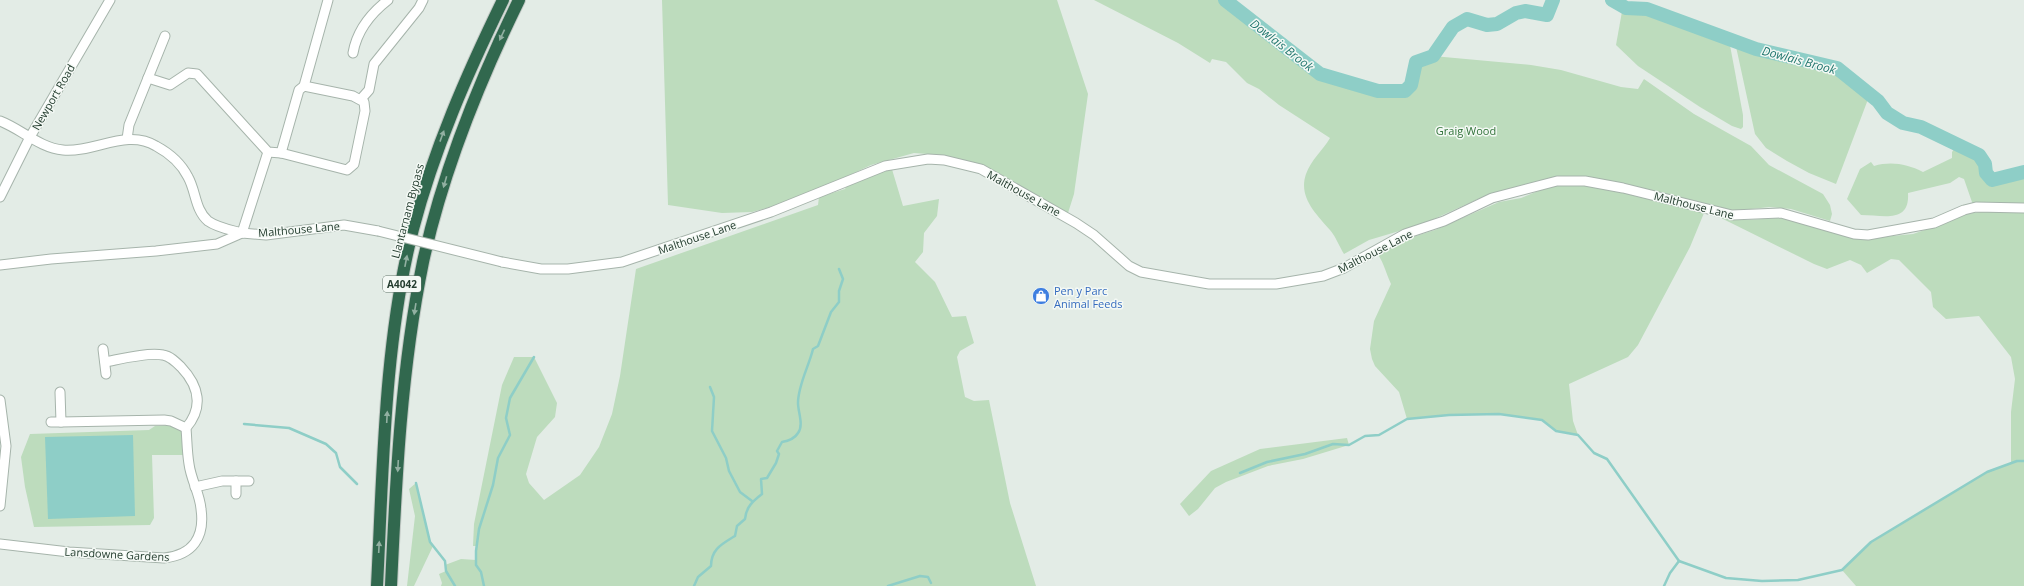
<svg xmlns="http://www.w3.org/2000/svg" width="2024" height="586" viewBox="0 0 2024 586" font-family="'Open Sans',sans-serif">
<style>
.green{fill:#bddcbd}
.water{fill:#8ecec7}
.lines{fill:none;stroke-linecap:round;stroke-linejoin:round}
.stream{stroke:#8ecec7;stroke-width:2.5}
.river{stroke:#8ecec7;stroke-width:14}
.minor-casing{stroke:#a6b4ab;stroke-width:11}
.highway-casing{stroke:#c2c9c5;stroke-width:14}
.minor{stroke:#fff;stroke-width:9}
.highway{stroke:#31684e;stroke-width:12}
.minor-bridge-casing{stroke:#a6b4ab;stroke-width:11;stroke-linecap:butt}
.minor-bridge{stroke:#fff;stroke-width:9}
.oneway{fill:#92b0a2}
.labels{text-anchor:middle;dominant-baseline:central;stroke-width:3;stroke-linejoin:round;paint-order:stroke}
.shield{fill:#f4f9f5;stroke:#62756a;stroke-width:1}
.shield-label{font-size:10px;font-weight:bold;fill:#243d2f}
.street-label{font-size:11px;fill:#243d2f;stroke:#f4f9f5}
.park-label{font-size:11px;fill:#307238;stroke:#f4f9f5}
.shop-label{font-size:11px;fill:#366cbe;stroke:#f4f9f5;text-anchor:start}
.water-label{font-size:12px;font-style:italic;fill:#20766e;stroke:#f4f9f5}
</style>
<rect width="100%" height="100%" fill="#e3ece6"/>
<!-- green -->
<g class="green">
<polygon points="662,0 1057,0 1088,94 1074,194 1068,213 981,165 941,155 914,153 871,165 820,189 781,204 752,212 722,213 668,205"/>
<path d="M1094,0H1225L1320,74L1378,91H1405L1411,85L1416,62L1433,56L1531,65L1561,70L1621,87L1638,89L1644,79L1694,114L1751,146L1769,165L1823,194L1830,205L1832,214L1830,221L1791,209L1770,207L1732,211L1602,180L1506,190L1478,199L1423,224L1369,240L1344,254C1339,246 1336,237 1330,230C1316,214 1298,197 1306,174C1311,160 1323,150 1330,138L1279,105L1259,89L1247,83L1226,62L1212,59L1210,63L1178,43Z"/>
<polygon points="1623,6 1647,9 1729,40 1743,115 1743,127 1741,129 1732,126 1700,107 1638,66 1616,45"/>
<polygon points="1735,42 1756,49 1837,68 1870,94 1836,184 1809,173 1787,161 1766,148 1755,134"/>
<path d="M1958,144C1968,148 1979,153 1984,163C1987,170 1986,175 1992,180L2024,172V204L1973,205L1964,179L1959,177L1950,183L1908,193C1910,224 1883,215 1861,215L1847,199L1860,169L1871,162L1874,166C1891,161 1907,164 1923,172L1952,158V152Z"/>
<polygon points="891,166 903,206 939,199 937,216 924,233 923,252 915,262 935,282 952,317 966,316 974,343 960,351 957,357 965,397 974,401 989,400 1010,503 1036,586 441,586 442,583 439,574 446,571 445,565 461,559 476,560 477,546 473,546 474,524 502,385 514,357 534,357 557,403 555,417 537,437 526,474 529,483 544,500 580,475 599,447 612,414 620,376 636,269 818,205 819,197 845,189 848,184"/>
<path d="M1560,185C1609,184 1657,201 1704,213L1690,247L1638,345L1628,357L1569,384L1573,421L1578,435L1556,431L1542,420L1499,414L1449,415L1407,419L1399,392L1375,366L1372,359L1370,349L1374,321L1391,284C1386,273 1384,263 1377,253L1400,241L1435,230L1499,202L1521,198L1543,189Z"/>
<polygon points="1987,211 2024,212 2024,586 1856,586 1842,570 1871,542 1987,472 2011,463 2011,412 2015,379 2011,357 1979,316 1946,319 1933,307 1931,292 1899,260 1891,259 1867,273 1861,265 1850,260 1827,269 1814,264 1715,215 1747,220 1777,218 1795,219 1827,231 1861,239 1913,234 1942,224 1966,214"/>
<polygon points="170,425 181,431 184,455 152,455 154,518 150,525 34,527 25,487 21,457 30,434 149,430 155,426"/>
<polygon points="1347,438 1349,445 1303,459 1268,466 1226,482 1215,488 1198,509 1189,516 1180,504 1211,471 1260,449"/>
<polygon points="416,483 430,542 433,546 414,586 407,586 415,516 409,489"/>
</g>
<!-- water -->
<polygon class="water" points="133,435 135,516 48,519 45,437"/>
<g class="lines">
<!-- stream -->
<g class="stream">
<polyline points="710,387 714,397 712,431 726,458 729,471 740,492 752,501"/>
<polyline points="244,424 289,428 326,444 336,453 340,467 357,484"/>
<polyline points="1240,473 1267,462 1305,454 1333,444 1349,445 1365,436 1379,435 1407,419 1449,415 1499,414 1542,420 1556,431 1578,435 1594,453 1607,459 1679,561"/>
<polyline points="416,483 430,542 445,561 446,571 455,586"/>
<polyline points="484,586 481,572 476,565 476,551 479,529 493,485 498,458 510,435 506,418 510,398 534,357"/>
<path d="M694,586L698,577L711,566C711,549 722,544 735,536L737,526L745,519C746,507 753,501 762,494L761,479L767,478L776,463L779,454L777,451L782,442C788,441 795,438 798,433C804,425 798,412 798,403C798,385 809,366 813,349L818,346L831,312L839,302V291L843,279L839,269"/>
<polyline points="888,586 920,576 928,577 931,583"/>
<polyline points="1664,586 1670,573 1679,561 1726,578 1762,581 1798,580 1842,570 1871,542 1987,472 2017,461 2024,461"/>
</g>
<!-- river -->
<g class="river">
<polyline points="1225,0 1320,74 1378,91 1405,91 1411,85 1416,62 1433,56 1453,27 1467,19 1487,25 1497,24 1516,13 1525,11 1547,15 1553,0"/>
<polyline points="1612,0 1626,8 1647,9 1756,49 1837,68 1878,101 1887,113 1903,123 1921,127 1979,155 1985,164 1986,173 1992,180 2024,172"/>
</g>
<defs>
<g id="minor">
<path d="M353,53C357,30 370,14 388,0"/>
<polyline points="148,78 170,85 188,73 197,74 268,152 281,153 347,170 354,164 365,111 364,102 353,96 304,86"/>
<polyline points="361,99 369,90 374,64 419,8 423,0"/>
<path d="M0,121C21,129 40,148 63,150C94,153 127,128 156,146C169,153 181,163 188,177C196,191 195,210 208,221C218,228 231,230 242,233L268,152"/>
<polyline points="127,139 129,125 165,36"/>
<polyline points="281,153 299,90 304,86 328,0"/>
<polyline points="0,197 30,137 110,0"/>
<polyline points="502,262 541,269 568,269 622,262 771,212 885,166 928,159 944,160 981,169 1076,223 1094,235 1129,266 1141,272 1209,284 1276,284 1323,276 1344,268 1405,234 1444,221 1492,198 1557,181 1585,181 1623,188 1732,215 1781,213 1854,234 1868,235 1934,223 1964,210 1976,207 2024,208"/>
<polyline points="0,265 51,259 156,251 217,244 242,233 266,235 344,225 378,231"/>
<polyline points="103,349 106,374"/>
<polyline points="60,392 61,422 164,420 171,421 186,428"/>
<polyline points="0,400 6,446 0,506"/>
<polyline points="51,422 61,422"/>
<polyline points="195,487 222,481 249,481"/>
<polyline points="236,494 236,481"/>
<path d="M0,544L69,552L164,558C193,555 205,537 201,509C200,494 191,480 189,464C187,452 187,440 186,428C204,407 199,386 181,367C176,362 170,356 163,355C148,352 121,359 105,362"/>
</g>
<g id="highway">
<path d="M377,586C383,471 384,341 413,229C434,149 467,74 503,0"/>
<path d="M391,586C396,478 401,369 423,262C443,170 478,84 519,0"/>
</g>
</defs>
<!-- minor casing -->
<use href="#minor" class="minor-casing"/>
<!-- highway casing -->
<use href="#highway" class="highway-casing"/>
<!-- minor -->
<use href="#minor" class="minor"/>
<!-- highway -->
<use href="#highway" class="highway"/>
<defs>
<polyline id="minor-bridge" points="378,231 502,262"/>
</defs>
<!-- minor-bridge casing -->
<use href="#minor-bridge" class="minor-bridge-casing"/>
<!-- minor-bridge -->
<use href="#minor-bridge" class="minor-bridge"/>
</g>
<!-- one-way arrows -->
<defs><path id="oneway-solid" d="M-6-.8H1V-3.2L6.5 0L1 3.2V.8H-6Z"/></defs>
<g class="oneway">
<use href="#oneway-solid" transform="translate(502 35) rotate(115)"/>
<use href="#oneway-solid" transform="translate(442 136) rotate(-70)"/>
<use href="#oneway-solid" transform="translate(445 182) rotate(106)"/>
<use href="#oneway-solid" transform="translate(406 261) rotate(-79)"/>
<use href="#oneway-solid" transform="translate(415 309) rotate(99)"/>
<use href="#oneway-solid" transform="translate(387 417) rotate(-87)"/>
<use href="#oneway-solid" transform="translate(398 466) rotate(93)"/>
<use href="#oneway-solid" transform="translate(379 547) rotate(-87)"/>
</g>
<!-- icons -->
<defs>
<symbol id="shop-disc" viewBox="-11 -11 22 22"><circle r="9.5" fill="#3f7fe0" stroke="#f4f9f5"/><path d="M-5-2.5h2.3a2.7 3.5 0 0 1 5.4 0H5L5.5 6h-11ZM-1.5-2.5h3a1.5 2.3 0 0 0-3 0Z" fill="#fff"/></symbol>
</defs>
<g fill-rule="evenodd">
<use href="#shop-disc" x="1031" y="286" width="20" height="20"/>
</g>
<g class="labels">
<!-- shield labels -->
<rect class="shield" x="383" y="276" width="38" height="16" rx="3"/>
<g class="shield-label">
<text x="402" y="284">A4042</text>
</g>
<!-- street labels -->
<g class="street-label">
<text transform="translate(53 97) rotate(-60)">Newport Road</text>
<text transform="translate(1024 193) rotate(29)">Malthouse Lane</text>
<text transform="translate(1694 205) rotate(14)">Malthouse Lane</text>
<text transform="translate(407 211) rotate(-75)">Llantarnam Bypass</text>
<text transform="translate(299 229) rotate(-5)">Malthouse Lane</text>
<text transform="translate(697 237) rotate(-19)">Malthouse Lane</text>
<text transform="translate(1375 251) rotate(-27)">Malthouse Lane</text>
<text transform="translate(117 554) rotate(3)">Lansdowne Gardens</text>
</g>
<!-- park labels -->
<g class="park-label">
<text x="1466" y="130">Graig Wood</text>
</g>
<!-- shop labels -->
<g class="shop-label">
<text x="1054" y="290">Pen y Parc<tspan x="1054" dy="13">Animal Feeds</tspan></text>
</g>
<!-- water labels -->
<g class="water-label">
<text transform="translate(1282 45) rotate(38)">Dowlais Brook</text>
<text transform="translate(1799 60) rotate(15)">Dowlais Brook</text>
</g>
</g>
</svg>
